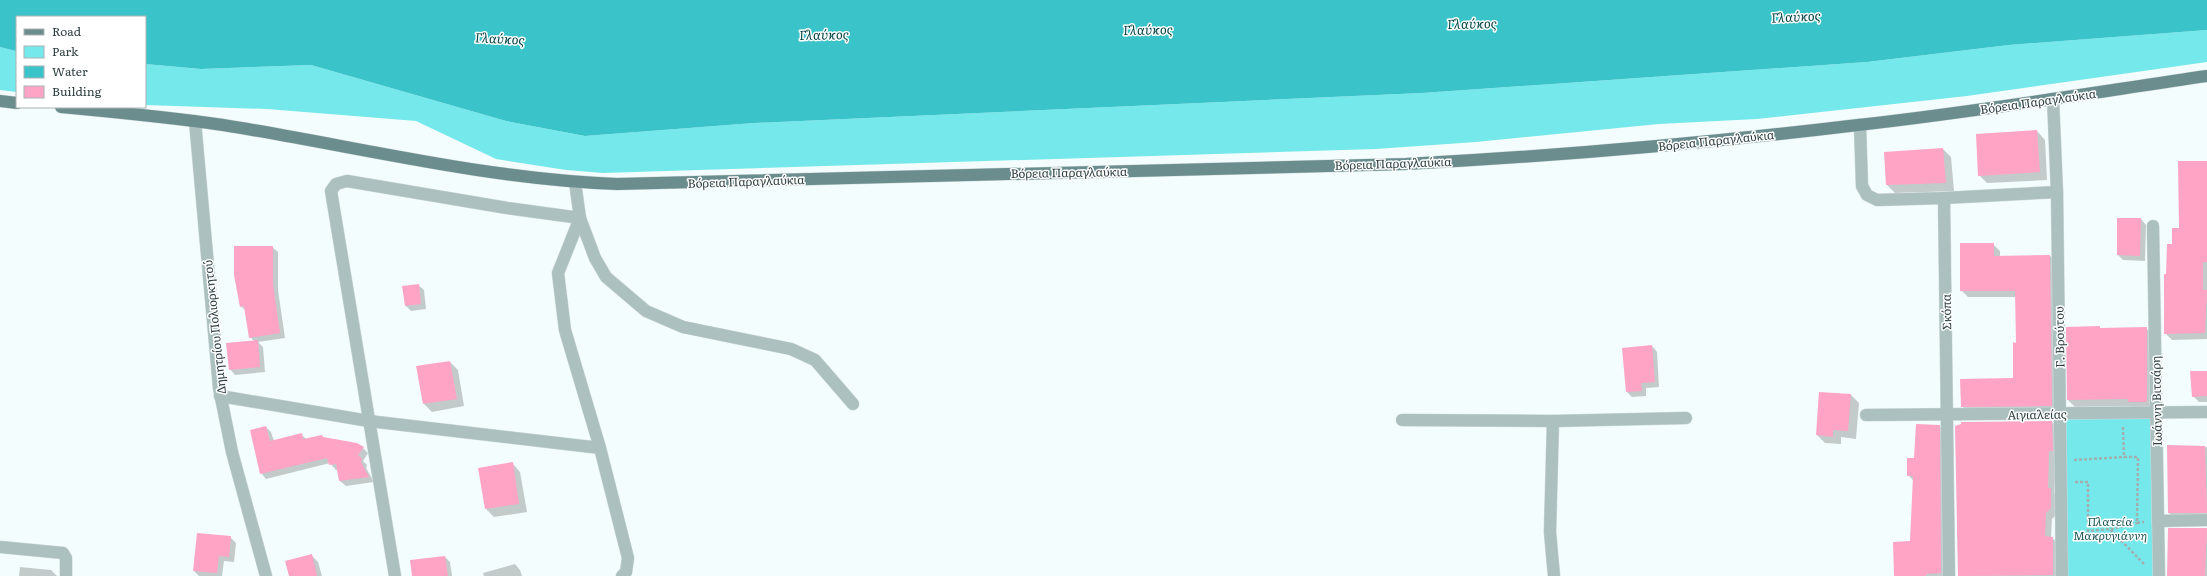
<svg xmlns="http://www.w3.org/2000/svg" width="2207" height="576" viewBox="0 0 2207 576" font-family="Literata,serif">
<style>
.green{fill:#75e8eb}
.water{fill:#3ac4c9}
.shadow{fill:#0003}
.building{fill:#ffa4c4}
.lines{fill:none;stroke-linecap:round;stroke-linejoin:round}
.minor-casing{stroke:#d0dbdb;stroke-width:13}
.major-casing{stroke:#d0dbdb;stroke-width:13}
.path{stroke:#a2afaf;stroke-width:2.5;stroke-dasharray:3 2;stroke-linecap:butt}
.minor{stroke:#adc0c0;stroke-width:12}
.major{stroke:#6b8d8e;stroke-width:12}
.labels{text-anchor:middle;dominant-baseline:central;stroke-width:3;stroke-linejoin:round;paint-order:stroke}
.street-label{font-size:12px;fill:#2d3f40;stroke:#fff}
.park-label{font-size:12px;font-style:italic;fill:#1c5556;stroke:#fff}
.water-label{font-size:13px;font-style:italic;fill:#014143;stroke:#fff}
</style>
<rect width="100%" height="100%" fill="#f4fdfd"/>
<!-- green -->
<g class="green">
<polygon points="2207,30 2207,62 1967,96 1757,119 1659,124 1476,142 1376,149 603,173 566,170 496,159 416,121 267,109 145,105 145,64 201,69 311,65 506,121 585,136 754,123 1422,93 1867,62 2009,45"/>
<polygon points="0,47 17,51 17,92 0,90"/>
<polygon points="2156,412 2159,576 2062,576 2061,413"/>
</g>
<!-- water -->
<polygon class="water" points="0,0 2207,0 2207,30 2009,45 1867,62 1422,93 754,123 585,136 506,121 311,65 201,69 145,64 145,17 17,17 16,51 0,47"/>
<!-- shadow -->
<g class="shadow">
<polygon points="2037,131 2045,140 2047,180 1987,183 1979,175"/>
<polygon points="1943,149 1951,157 1954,191 1895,193 1887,185 1885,153"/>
<polygon points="2207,162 2207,339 2172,340 2165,333 2167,275 2173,245"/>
<polygon points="2141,219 2146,225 2145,261 2123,260 2118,255"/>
<polygon points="1993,244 2000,251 2000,257 2050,256 2057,263 2059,412 1969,413 1962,406 2014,379 2017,344 2016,297 1968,297 1961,290"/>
<polygon points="272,247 278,252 278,290 285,338 258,342 263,347 265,372 235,375 230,369 254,341 250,337 246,311 241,306"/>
<polygon points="418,285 424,290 426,309 411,311 406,306"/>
<polygon points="2146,328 2153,335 2154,409 2136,409 2132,406 2075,407 2068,400"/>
<polygon points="1652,346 1657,352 1659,387 1646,388 1646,396 1632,397 1627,392"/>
<polygon points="450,362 458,370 464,406 432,412 424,404"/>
<polygon points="2207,372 2207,402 2199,402 2193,396"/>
<polygon points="1820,393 1851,395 1859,403 1856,439 1841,437 1841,444 1825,443 1817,435"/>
<polygon points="2052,422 2058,428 2054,492 2057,496 2057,514 2052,519 2051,537 2059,544 2060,576 1967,576 1967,545 1963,545 1957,538 1957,425 1962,425 1962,423"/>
<polygon points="1939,426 1945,432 1947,576 1895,576 1911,542 1914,481 1908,475 1915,459"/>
<polygon points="266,427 271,432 274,441 301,434 306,439 324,439 363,448 368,453 363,461 367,465 366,468 374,482 346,486 340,481 338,470 336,470 330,463 266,479 261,473"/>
<polygon points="2168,446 2207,447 2207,518 2175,519 2169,513"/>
<polygon points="512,463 520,472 527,512 494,517 486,509 479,469"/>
<polygon points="2207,528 2207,576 2169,576 2169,529"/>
<polygon points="230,537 236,543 234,562 224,561 222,576 199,576 194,571"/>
<polygon points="311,555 318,562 322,576 290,576"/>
<polygon points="445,557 450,562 452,576 413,576"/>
<polygon points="515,564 520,570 522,576 484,576 483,573"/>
<polygon points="20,567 51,570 57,576 19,576"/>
</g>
<!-- building -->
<g class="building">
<polygon points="2037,130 2040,172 1978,176 1976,134"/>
<polygon points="1943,148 1946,183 1886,185 1884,152"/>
<polygon points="2178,161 2207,161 2207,262 2203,262 2203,290 2207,290 2205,333 2164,334 2164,274 2166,274 2167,244 2172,244 2172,228 2179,228"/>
<polygon points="2117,218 2141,218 2140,256 2117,255"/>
<polygon points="1960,243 1994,243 1994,256 2050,255 2052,406 1961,407 1960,379 2013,378 2013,342 2016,343 2015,291 1960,291"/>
<polygon points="234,246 273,246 273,284 280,333 249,338 244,306 240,307 234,275"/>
<polygon points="419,284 421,304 405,306 402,286"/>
<polygon points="2100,326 2100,328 2147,327 2147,402 2128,402 2128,399 2067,400 2066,327"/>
<polygon points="258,340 260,367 229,370 226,343"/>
<polygon points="1652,345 1655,382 1641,383 1642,391 1626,392 1622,348"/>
<polygon points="450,361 457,399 423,404 416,366"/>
<polygon points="2190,371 2207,371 2207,396 2192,397"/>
<polygon points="1819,392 1851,394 1848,431 1833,430 1833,437 1816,435"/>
<polygon points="2052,421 2053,451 2049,451 2048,488 2051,488 2051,508 2046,513 2045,536 2053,537 2053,575 1958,576 1955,426 1961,424 1961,422"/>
<polygon points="1916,424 1940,425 1941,573 1926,574 1926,576 1894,576 1893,542 1910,541 1913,476 1907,476 1907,458 1914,458"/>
<polygon points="266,426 270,441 302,433 303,439 322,435 323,437 357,443 364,447 358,455 362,459 361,462 369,477 339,481 336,464 329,465 327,458 260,474 250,430"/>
<polygon points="2167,445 2205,446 2207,513 2168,513"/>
<polygon points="513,462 519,504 485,509 478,468"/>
<polygon points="2168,528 2207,528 2205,576 2167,576"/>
<polygon points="197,533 231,536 229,557 219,556 217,573 193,571"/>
<polygon points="312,554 317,576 289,576 285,561"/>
<polygon points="445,556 448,576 412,576 410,560"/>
</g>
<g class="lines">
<defs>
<g id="minor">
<polyline points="2053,99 2057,192 2062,576"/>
<polyline points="195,121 219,388 232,452 266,576"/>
<polyline points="1860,125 1862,186 1867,195 1877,200 1944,198 1949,576"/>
<polyline points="575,182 580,218 595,258 606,277 646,311 683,327 791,349 815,360 853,404"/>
<polyline points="1944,198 2057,192"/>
<polyline points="580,218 558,273 565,330 600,448 628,558 626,572 622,576"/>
<polyline points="2153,226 2159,576"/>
<polyline points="220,396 369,421 600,448"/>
<polyline points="1866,415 2207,412"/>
<polyline points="1402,420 1553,421 1686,418"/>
<polyline points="1553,421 1550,532 1554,576"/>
<polyline points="2158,521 2207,520"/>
<polyline points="0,547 63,553 66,558 66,576"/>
<polyline points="395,576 331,191 336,184 347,181 507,208 580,218"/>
</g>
<g id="major">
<polyline points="0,101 17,103"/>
<path d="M61,107C115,112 169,117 223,125C355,146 483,179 617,184L1406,164C1557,156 1708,143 1858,125C1975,112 2091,93 2207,76"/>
</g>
</defs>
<!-- minor casing -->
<use href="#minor" class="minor-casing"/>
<!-- major casing -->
<use href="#major" class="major-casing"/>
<!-- path -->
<g class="path">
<polyline points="2123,427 2124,457 2138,457 2137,523 2144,522"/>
<polyline points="2074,460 2124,457"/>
<polyline points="2075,482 2088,482 2088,531 2110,529 2144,564"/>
<polyline points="2111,529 2137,523"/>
</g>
<!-- minor -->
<use href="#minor" class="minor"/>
<!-- major -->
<use href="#major" class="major"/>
</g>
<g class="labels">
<!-- street labels -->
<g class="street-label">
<text transform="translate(2038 101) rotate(-8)">Βόρεια Παραγλαύκια</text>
<text transform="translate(1716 140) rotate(-6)">Βόρεια Παραγλαύκια</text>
<text transform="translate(1393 163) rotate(-2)">Βόρεια Παραγλαύκια</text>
<text transform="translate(1069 172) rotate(-1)">Βόρεια Παραγλαύκια</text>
<text transform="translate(746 181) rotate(-2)">Βόρεια Παραγλαύκια</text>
<text transform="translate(1946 312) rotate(-91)">Σκόπα</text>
<text transform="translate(214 327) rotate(-96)">Δημητρίου Πολιορκητού</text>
<text transform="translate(2059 337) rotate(-91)">Γ. Βρούτου</text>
<text transform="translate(2156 401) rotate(-91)">Ιωάννη Βιτσάρη</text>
<text transform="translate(2037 414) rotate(-1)">Αιγιαλείας</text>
</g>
<!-- park labels -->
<g class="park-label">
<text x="2110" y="521">Πλατεία<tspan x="2110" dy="14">Μακρυγιάννη</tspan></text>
</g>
<!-- water labels -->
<g class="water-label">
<text transform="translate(1796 16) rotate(-3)">Γλαύκος</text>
<text transform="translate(1472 23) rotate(-1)">Γλαύκος</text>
<text transform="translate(1148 29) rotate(-1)">Γλαύκος</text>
<text transform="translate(824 34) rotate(-1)">Γλαύκος</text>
<text transform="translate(500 38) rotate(3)">Γλαύκος</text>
</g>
</g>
<!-- legend -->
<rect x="16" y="16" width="130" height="92" fill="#ffffff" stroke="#abb2b3"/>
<rect x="24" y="29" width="20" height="6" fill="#6b8d8e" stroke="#abb2b3"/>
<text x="52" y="36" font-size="12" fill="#2d3f40">Road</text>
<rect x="24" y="46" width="20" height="12" fill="#75e8eb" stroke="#abb2b3"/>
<text x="52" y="56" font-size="12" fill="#2d3f40">Park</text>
<rect x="24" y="66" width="20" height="12" fill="#3ac4c9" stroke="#abb2b3"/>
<text x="52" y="76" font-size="12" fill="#2d3f40">Water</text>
<rect x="24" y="86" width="20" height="12" fill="#ffa4c4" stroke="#abb2b3"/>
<text x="52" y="96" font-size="12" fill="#2d3f40">Building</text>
</svg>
